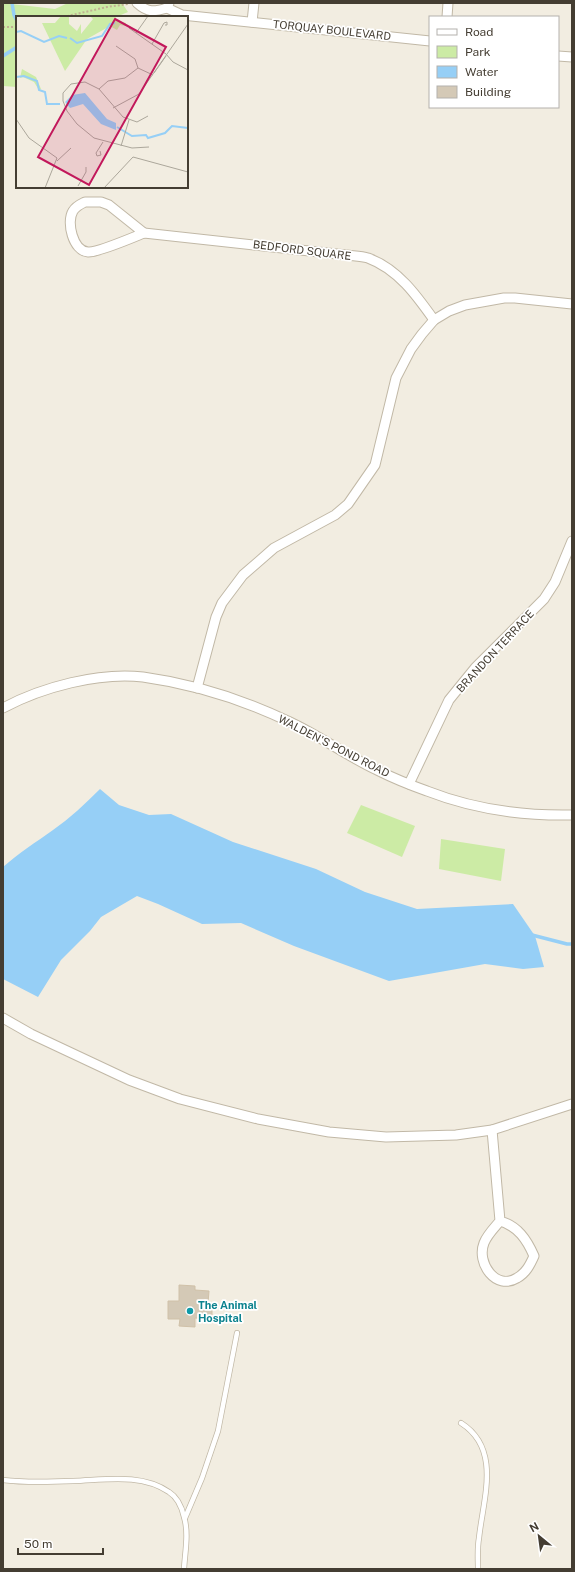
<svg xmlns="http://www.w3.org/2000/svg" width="575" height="1572" viewBox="0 0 575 1572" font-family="'Public Sans',sans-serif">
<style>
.green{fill:#cceba5}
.water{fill:#96cff6}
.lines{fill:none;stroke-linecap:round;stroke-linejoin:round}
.stream{stroke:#96cff6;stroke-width:3.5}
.building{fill:#d4c9b6;stroke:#d0c1a8}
.service-casing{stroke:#c1b8a6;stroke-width:6}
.minor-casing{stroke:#c1b8a6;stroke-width:11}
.path{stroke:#c1b193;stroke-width:2;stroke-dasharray:2 2;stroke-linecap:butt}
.service{stroke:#fff;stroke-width:4.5}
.minor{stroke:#fff;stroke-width:9}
.culture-dot{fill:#0f9aa8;stroke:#fff;stroke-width:1.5}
.labels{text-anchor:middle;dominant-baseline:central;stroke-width:3.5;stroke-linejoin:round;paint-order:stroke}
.street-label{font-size:11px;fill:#443d32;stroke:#fff}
.culture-label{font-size:11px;font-weight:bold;fill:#0d838f;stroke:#fff;text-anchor:start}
.inset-river{fill:none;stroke:#96cff6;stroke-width:2}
.inset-road{fill:none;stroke:#aca79b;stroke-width:1}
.view{fill:#c2185b;fill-opacity:0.15;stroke:#c2185b;stroke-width:2}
.inset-edge{fill:none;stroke:#443d32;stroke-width:2}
</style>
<rect width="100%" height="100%" fill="#f2ede1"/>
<!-- green -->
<g class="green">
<polygon points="3,3 55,9 68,3 122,3 128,12 116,17 17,17 17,87 3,86"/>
<polygon points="361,805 415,826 402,857 347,833"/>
<polygon points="441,839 505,849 501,881 439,869"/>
</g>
<!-- water -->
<path class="water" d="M100,789L119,805L149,815L171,814L233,842L316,869L365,892L417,909L513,904L535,936L544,967L523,969L485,964L389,981L294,946L241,923L202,924L158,904L137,896L101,917L90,931L61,960L38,997L3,979V867C19,853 36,842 53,830C70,818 85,804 100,789Z"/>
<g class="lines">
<!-- stream -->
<g class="stream">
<polyline points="12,3 14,15 17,21"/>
<polyline points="3,56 17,47"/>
<polyline points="532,935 567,944 572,944"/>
</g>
</g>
<!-- building -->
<polygon class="building" points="179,1285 195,1286 195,1290 209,1291 208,1303 212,1303 212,1319 195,1318 195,1327 179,1326 180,1319 168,1319 168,1301 179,1301"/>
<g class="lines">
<defs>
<g id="service">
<path d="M461,1423C502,1449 483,1499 479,1538C477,1549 478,1559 478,1569"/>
<path d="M3,1480C26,1483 50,1482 73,1481C105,1480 141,1473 169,1492C177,1497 182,1508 184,1517C189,1533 185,1552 184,1569"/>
<polyline points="185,1518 202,1478 218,1431 237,1333"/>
</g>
<g id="minor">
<path d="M137,3C148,13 154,12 167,8L169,3"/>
<polyline points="167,8 182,15 430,41"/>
<polyline points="447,17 448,3"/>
<polyline points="252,22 254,3"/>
<polyline points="558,56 572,57"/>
<path d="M85,202H101L109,205L144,233C134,237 97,253 88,252C73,251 66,222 73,211C76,206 81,204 85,202Z"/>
<path d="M144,233L346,255C353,256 361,256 368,258C398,269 417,296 434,320"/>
<polyline points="197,688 216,617 222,603 243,575 274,548 335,515 348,504 375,465 396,378 411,349 422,334 434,320 449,311 465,305 504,298 515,298 572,304"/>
<path d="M3,708C42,687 99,672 143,677C194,684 244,700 290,722C320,736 347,756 377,770C393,778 410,785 427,791C473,809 523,816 572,815"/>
<polyline points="409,784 449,700 475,668 544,599 555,582 572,541"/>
<polyline points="3,1018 31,1034 129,1080 180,1099 258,1119 329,1132 386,1137 456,1135 492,1130 572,1104"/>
<path d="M492,1130L500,1221C495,1227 487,1235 484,1243C476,1263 496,1291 517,1278C526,1273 530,1265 534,1256C527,1240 518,1226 500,1221"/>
</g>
</defs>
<!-- service casing -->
<use href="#service" class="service-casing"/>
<!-- minor casing -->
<use href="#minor" class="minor-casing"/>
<!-- path -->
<g class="path">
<polyline points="63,17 107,7 128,4"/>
<polyline points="3,27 17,27"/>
</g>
<!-- service -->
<use href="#service" class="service"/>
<!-- minor -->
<use href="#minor" class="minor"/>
</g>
<!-- markers -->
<circle class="culture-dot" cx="190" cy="1311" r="4"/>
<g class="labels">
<!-- street labels -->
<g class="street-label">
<text transform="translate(332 30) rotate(6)">TORQUAY BOULEVARD</text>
<text transform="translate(302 250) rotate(7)">BEDFORD SQUARE</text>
<text transform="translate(495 651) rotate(-47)">BRANDON TERRACE</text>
<text transform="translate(334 746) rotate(27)">WALDEN'S POND ROAD</text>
</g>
<!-- culture labels -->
<g class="culture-label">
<text x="198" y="1305">The Animal<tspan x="198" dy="13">Hospital</tspan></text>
</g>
</g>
<!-- overview -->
<g transform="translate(16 16)">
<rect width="172" height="172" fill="#f2ede1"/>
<path d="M45,0H53V8L61,15L65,8V18L77,3L74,0H100V4L110,7V10L104,9L101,14L94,10L71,23L49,55L26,7H39ZM6,53L20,61L25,73L23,74L18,66L7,61L4,62Z" fill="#cceba5"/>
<path d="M69,77L91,103L100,107V114L85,108L67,88L54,92L49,86L56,79Z" fill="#96cff6"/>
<path class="inset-river" d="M0,16L5,15L28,26L43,20L51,22M54,22L61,27L86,20L94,8L99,7M0,61L8,60L21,65L23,74L29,76L31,88H44M101,111L116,120L130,119L132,122L149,117L156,110L172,112"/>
<path class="inset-road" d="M113,12L150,38L157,46L172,54M120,17L132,0M136,28L148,7L151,6V9H149M100,30L119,43L122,52M138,57L150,40M83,73L92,65L109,62L122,52L137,59M97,92L123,78L172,8M132,100L121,106L107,101L83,73L69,66L55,68L47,77V85L51,95L61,108L78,122L116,132L133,131M0,103L13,122L41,142L29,172M105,130L113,104M84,135L85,139L81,140L80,137L87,126M41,145L55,132M62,170L70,156V151M40,172H73M88,172L117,141L172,156"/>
<path class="view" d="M99,3L150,31L73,169L22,141Z"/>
<rect width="172" height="172" class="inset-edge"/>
</g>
<!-- border -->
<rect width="575" height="1572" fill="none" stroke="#443d32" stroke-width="8"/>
<!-- legend -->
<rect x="429" y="16" width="130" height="92" fill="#ffffff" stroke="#b4b1ad"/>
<rect x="437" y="29" width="20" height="6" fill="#ffffff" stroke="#b4b1ad"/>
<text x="465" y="36" font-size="12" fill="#443d32">Road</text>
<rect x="437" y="46" width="20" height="12" fill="#cceba5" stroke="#b4b1ad"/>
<text x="465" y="56" font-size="12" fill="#443d32">Park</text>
<rect x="437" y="66" width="20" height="12" fill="#96cff6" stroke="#b4b1ad"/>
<text x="465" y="76" font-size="12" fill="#443d32">Water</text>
<rect x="437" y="86" width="20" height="12" fill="#d4c9b6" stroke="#b4b1ad"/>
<text x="465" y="96" font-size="12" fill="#443d32">Building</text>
<!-- north arrow -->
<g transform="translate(539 1536) rotate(331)" stroke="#ffffff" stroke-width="3" paint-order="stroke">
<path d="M0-3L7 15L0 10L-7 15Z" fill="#443d32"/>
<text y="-6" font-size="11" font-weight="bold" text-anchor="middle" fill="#443d32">N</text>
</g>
<!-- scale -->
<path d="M18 1548v6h85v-6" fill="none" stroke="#443d32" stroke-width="2"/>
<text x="24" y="1548" font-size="12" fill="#443d32" stroke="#ffffff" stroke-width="3" paint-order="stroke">50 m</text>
</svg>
